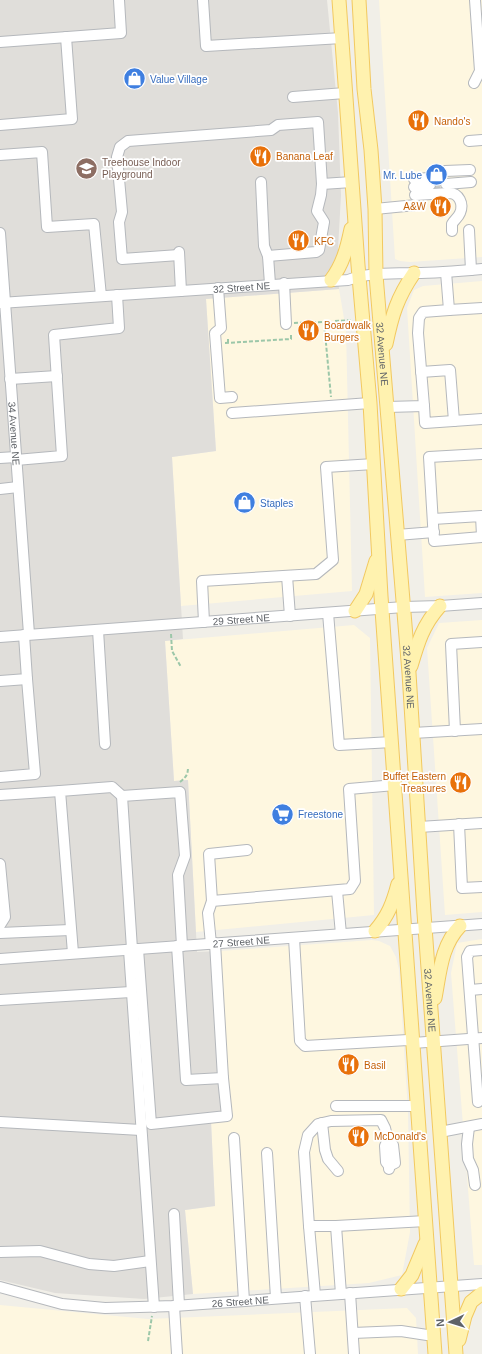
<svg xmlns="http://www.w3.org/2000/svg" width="482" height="1354" viewBox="0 0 482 1354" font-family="Arial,sans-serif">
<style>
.commercial{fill:#fef7e0}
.industrial{fill:#e0deda}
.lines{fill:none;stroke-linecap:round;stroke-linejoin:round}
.minor-tunnel{stroke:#ccccc8;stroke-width:10;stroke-dasharray:10 5;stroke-linecap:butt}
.minor-casing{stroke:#b5b8bc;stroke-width:12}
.major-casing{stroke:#f2c960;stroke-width:15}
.path{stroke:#9cc7a9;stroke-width:2;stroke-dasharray:4 2;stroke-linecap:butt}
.minor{stroke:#fff;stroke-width:10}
.major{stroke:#fff2af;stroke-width:13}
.labels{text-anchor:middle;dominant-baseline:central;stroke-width:3.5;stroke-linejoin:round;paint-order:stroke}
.shop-label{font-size:10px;fill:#366cbe;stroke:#fff;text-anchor:start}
.food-label{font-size:10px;fill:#c56008;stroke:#fff;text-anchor:start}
.education-label{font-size:10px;fill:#785e54;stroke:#fff;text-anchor:start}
.street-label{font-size:10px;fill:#5f6368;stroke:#fff}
</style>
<rect width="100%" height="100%" fill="#f1efe8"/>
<!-- commercial -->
<g class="commercial">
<polygon points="379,0 482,0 482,257 410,262 400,261 395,259"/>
<polygon points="482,281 482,593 425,597 407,308 414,290 423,286"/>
<polygon points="339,289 346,330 352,591 181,606 172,457 216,451 206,299"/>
<polygon points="482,620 482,912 445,915 427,648 439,623"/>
<polygon points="354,625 370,638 374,915 196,932 188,780 174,781 165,641"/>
<polygon points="482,939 482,1265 474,1265 451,973 457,943"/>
<polygon points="372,940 379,941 390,946 396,957 399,970 408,1111 410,1232 402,1275 369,1283 193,1294 185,1210 215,1206 211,1121 220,951"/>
<polygon points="0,1305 148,1319 407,1308 416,1318 418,1354 0,1354"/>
</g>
<!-- industrial -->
<polygon class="industrial" points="0,0 327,0 338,113 341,195 338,249 339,289 206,299 216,451 172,457 183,639 165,641 174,781 188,780 197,952 220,951 225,1120 211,1121 215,1206 185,1210 193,1294 144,1299 55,1293 0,1280"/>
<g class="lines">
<!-- minor-tunnel -->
<g class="minor-tunnel">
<polyline points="429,178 446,177"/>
<polyline points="430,185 446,184"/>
</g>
<defs>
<g id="minor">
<polyline points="203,0 206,46 342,38"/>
<polyline points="0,42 121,33 119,0"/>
<polyline points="474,83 480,71 475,0"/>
<polyline points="293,97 345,93"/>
<polyline points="0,125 72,119 66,37"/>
<polyline points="469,141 482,140"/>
<polyline points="0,155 42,152 47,227 94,224 101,296"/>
<polyline points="445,171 470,170"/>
<polyline points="414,179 429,178"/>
<polyline points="261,182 264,246 268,256 270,284"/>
<polyline points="446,184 471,182"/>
<polyline points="414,187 430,185"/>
<path d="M415,195L449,193C459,193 464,204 460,213C458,218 454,220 452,224V231"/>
<polyline points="375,209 416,205"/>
<polyline points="469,230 471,270"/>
<path id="s1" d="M0,233L29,634"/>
<polyline points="179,252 181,291"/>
<polyline points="179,255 122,259 119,222 122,212 117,157 120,147 128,141 271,130 278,125 318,122 322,184"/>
<polyline points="268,256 316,252 319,250 324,222 317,211 321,195 322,184 352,182"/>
<polyline points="284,283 286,324"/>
<polyline points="218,288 221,328 215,333 220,398 232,397"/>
<path id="s2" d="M0,303L348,280C369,272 392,274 415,273C437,273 460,271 482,269"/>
<polyline points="449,310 482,308"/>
<polyline points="421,372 450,370 454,421"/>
<polyline points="10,379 57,376"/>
<polyline points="424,406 425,423 482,419"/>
<polyline points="387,407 424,406 418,333 419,318 423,312 449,310 446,272"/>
<polyline points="232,413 370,403"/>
<polyline points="482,454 429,457 434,541 482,537"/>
<polyline points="0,458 16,457"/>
<polyline points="16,460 62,456 54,335 119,328 117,295"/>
<polyline points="0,489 18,487"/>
<polyline points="433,519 481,516 482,536"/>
<polyline points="397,535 434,532"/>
<polyline points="287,576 290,616"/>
<polyline points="328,613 339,745 392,742"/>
<polyline points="204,622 202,581 316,574 333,560 326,467 374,464"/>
<polyline points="98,630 105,744"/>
<path id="s3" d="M0,637L404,607L440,606L482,603"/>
<polyline points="0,681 27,679 24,635"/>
<polyline points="455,731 451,644 482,642"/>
<polyline points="413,733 482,729"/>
<polyline points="0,777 35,774 27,679"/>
<polyline points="0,795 60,791"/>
<polyline points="459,824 462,888 482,887"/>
<polyline points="419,827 482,823"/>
<polyline points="0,864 5,917 0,925"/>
<polyline points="337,891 341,934"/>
<polyline points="212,901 209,854 247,850"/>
<polyline points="0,933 70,930"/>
<polyline points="294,938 300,1041 305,1046 408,1040 413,1043 482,1038"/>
<polyline points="211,944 208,913 212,901 350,889 355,881 349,789 395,785"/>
<polyline points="177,946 186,1080 223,1078"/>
<polyline points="132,949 122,796 180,792 185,856 178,875 182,946"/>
<polyline points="138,949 151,1124 227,1116 223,1078 215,943"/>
<polyline points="129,950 154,1307"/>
<polyline points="73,953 60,791 112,787 122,796"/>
<path id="s4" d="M0,959L482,924"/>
<polyline points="470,990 482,989"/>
<polyline points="0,1000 131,992"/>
<polyline points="478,1102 467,957 470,951 482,950"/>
<polyline points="336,1106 417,1106"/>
<polyline points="0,1122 141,1130"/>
<polyline points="322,1123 325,1150 328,1159 338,1171"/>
<polyline points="469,1127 467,1144 468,1159 473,1170 475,1185"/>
<polyline points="440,1132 482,1124"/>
<polyline points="234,1138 244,1301"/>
<polyline points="388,1140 393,1145 395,1163 389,1166"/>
<polyline points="267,1153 276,1298"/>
<polyline points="174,1214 179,1305"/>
<polyline points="309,1226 304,1152 308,1135 318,1124 331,1121 381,1120 385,1128 388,1140 385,1146 386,1162 389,1166 389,1169"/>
<polyline points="0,1252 40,1251 89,1264 114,1266 150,1261"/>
<path id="s5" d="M0,1287L62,1304L105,1308L174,1306L482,1284"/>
<polyline points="350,1293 354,1354"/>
<polyline points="341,1294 336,1226 426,1221"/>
<polyline points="315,1295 309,1226 336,1226"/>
<polyline points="305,1296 310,1354"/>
<polyline points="174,1306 177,1354"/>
<polyline points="353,1333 401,1331 427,1335 434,1334"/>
</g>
<g id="major">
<polyline points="339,0 358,265 370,403 381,596 435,1354"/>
<path id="s6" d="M359,0L364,89L371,150L375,209L376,275L409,673L424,913L456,1354"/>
<path d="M331,280C343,264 347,248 351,229"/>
<path d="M386,344C392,315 397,298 414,273"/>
<polyline points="355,611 366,594 376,561"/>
<path d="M411,666C418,642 423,625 440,606"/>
<path d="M375,931C388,916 393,903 398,884"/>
<path d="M435,998C440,972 441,946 460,926"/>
<polyline points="401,1289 412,1275 425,1244"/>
<polyline points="459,1340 465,1316 471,1302 482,1293"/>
</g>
</defs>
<!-- minor casing -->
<use href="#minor" class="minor-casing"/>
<!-- major casing -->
<use href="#major" class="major-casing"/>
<!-- path -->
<g class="path">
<polyline points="328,321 324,322 331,397"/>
<polyline points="335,321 352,320"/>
<polyline points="294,323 324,322"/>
<polyline points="228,339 228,343"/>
<polyline points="225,343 291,339 291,333"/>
<polyline points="171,634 172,651 181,667"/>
<path d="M180,782C186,777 188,775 188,767"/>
<polyline points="148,1341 152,1316"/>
</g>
<!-- minor -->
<use href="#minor" class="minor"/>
<!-- major -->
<use href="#major" class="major"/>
</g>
<!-- icons -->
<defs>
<symbol id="shop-disc" viewBox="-11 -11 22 22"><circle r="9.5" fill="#3f7fe0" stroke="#fff"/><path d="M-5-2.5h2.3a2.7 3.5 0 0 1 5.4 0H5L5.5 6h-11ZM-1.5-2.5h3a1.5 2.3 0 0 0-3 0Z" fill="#fff"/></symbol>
<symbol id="restaurant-disc" viewBox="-11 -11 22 22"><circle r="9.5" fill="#e8710a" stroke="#fff"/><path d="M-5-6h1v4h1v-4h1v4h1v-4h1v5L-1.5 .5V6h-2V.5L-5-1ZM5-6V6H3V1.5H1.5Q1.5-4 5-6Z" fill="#fff"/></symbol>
<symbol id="school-disc" viewBox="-11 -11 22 22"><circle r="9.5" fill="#8d6e63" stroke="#fff"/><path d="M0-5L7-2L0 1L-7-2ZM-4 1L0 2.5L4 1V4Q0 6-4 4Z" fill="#fff"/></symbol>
<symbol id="supermarket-disc" viewBox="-11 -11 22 22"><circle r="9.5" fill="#3f7fe0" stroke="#fff"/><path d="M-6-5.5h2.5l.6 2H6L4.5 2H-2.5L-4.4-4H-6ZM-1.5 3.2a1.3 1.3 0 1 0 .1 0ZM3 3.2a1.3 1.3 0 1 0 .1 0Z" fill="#fff"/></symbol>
</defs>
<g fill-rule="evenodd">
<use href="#shop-disc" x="122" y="66" width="25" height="25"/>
<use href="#restaurant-disc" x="406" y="108" width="25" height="25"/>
<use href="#restaurant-disc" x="248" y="144" width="25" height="25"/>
<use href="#school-disc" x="74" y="156" width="25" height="25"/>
<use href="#shop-disc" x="424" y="162" width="25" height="25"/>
<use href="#restaurant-disc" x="428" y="194" width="25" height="25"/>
<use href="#restaurant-disc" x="286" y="228" width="25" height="25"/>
<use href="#restaurant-disc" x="296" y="318" width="25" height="25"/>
<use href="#shop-disc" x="232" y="490" width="25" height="25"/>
<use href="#restaurant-disc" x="448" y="770" width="25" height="25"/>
<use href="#supermarket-disc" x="270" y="802" width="25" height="25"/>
<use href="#restaurant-disc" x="336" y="1052" width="25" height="25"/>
<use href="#restaurant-disc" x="346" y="1124" width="25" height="25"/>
</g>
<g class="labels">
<!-- shop labels -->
<g class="shop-label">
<text x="150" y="79">Value Village</text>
<text x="422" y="175" text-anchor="end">Mr. Lube</text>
<text x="260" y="503">Staples</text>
<text x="298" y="814">Freestone</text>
</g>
<!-- food labels -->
<g class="food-label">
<text x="434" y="121">Nando's</text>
<text x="276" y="156">Banana Leaf</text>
<text x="426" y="206" text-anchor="end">A&amp;W</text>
<text x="314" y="241">KFC</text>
<text x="324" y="325">Boardwalk<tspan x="324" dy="12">Burgers</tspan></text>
<text x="446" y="776" text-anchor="end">Buffet Eastern<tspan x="446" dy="12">Treasures</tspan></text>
<text x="364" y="1065">Basil</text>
<text x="374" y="1136">McDonald's</text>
</g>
<!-- education labels -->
<g class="education-label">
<text x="102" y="162">Treehouse Indoor<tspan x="102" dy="12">Playground</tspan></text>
</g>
<!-- street labels -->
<g class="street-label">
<text stroke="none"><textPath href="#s2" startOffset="242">32 Street NE</textPath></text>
<text stroke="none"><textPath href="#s6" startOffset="355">32 Avenue NE</textPath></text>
<text stroke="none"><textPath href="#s1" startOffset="201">34 Avenue NE</textPath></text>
<text stroke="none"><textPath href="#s3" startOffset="242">29 Street NE</textPath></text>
<text stroke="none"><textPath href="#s6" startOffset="679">32 Avenue NE</textPath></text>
<text stroke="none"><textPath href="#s4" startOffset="242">27 Street NE</textPath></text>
<text stroke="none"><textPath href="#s6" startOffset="1003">32 Avenue NE</textPath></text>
<text stroke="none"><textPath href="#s5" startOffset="243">26 Street NE</textPath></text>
</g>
</g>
<!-- north arrow -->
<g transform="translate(450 1322) rotate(266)" stroke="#ffffff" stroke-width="3" paint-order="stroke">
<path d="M0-3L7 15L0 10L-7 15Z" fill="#5f6368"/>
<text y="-6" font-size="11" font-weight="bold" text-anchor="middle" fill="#5f6368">N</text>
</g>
</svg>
